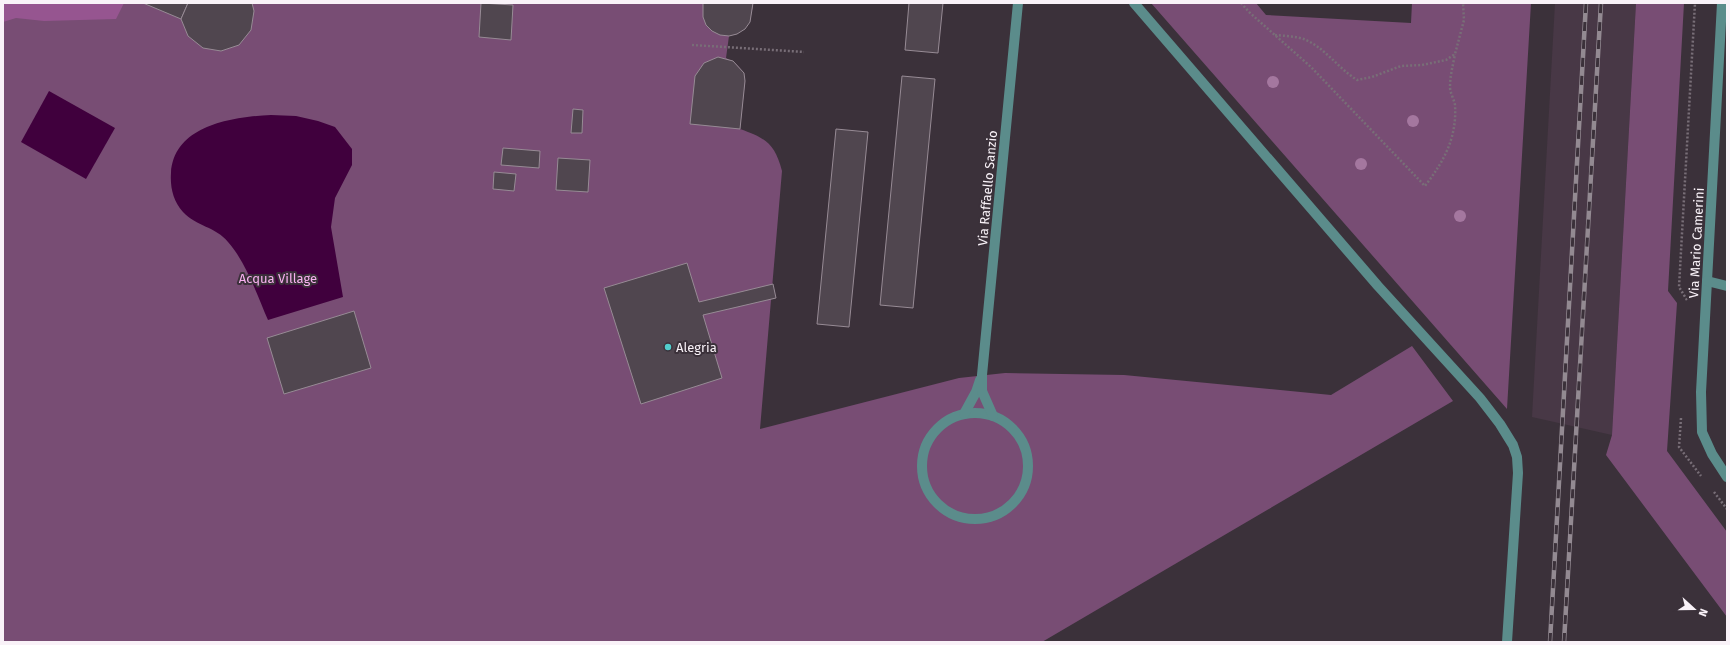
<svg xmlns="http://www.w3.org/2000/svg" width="1730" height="645" viewBox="0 0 1730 645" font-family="'Fira Sans',sans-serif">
  <rect width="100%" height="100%" fill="#3b313a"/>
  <polygon fill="#483846" points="1555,3 1636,3 1612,435 1532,417"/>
  <g fill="#784d74">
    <path d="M3,3h750c-2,18 -5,28 -24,33l-3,22c11,5 17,11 19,23l-5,48c26,9 35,15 42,42l-22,258 199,-51 46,-5 119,2 207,20 81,-49 41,55 -411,241h-1039z"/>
    <polygon points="1151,3 1256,3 1266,15 1411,23 1412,3 1531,3 1507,409"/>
    <polygon points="1636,3 1684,3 1668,291 1677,303 1667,451 1727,532 1727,617 1606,455 1612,435"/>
  </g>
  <polygon fill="#965590" points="3,3 124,3 116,19 44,21 16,18 3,22"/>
  <g fill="#40003d">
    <polygon points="49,91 115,128 86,179 21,142"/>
    <path d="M271,115l25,1 22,5 17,6 17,22v16l-17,33 -4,29 12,70 -75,23c-11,-25 -22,-58 -40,-78 -12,-15 -32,-16 -45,-30 -10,-11 -13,-25 -12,-39 3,-48 62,-56 100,-58z"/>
  </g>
  <g fill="#50464f" stroke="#978b95">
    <polygon points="143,3 188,3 181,19"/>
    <polygon points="188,3 252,3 254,11 251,30 239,45 221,51 203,48 188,36 181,19"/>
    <polygon points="481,3 513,5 511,40 479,37"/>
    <polygon points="703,3 753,3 750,22 745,29 737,34 729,36 720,35 712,31 706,25 703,17"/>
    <polygon points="909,3 943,3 938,53 905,50"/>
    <polygon points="718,57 733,61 744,73 745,81 740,129 690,124 695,76 704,63"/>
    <polygon points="902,76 935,79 913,308 880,305"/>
    <polygon points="573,109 583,110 582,133 571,133"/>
    <polygon points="836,129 868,132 849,327 817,324"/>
    <polygon points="503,148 540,151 539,168 501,165"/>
    <polygon points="558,158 590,160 588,192 556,190"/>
    <polygon points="494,172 516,174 514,191 493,189"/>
    <polygon points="687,263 699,302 773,284 776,298 703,315 722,378 641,404 604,288"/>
    <polygon points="354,311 371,368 284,394 267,338"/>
  </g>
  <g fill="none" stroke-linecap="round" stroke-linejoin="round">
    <g stroke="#786e77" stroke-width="2.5" stroke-dasharray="2 2" stroke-linecap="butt">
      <path d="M1241,3l9,10 61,54 114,119c19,-25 32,-48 30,-81 -1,-6 -5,-12 -5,-18 0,-11 3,-22 5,-33"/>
      <path d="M1275,35c9,1 22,1 31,5 20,9 32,28 51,40l15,-3 29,-11 21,-1 24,-5 9,-6 9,-34 -1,-17"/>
      <polyline points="692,45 804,52"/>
      <polyline points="1687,300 1679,287 1695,3"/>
      <polyline points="1681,418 1679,447 1701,476"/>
      <polyline points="1714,492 1727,509"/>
    </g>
    <g stroke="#5b8c8b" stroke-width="10">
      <polyline points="1134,3 1378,286 1480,398 1500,424 1513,445 1517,457 1518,473 1507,642"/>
      <polyline points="1722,3 1701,392 1702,432 1712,454 1727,477"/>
      <polyline points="1707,281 1727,286"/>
      <circle cx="975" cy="466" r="53"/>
      <polyline points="964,414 976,392 980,380"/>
      <polyline points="993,416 982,391 982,375 1018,3"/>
    </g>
    <g stroke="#938a92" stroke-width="4.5">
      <g id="rail">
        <polyline points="1550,642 1586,3"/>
        <polyline points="1564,642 1601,3"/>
      </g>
    </g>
    <use href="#rail" stroke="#3b313a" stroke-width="3" stroke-dasharray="9" stroke-linecap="butt"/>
  </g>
  <g fill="#a4779f">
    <circle cx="1273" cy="82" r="6"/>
    <circle cx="1413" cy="121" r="6"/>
    <circle cx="1361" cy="164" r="6"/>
    <circle cx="1460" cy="216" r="6"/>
  </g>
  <circle fill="#52cdcc" stroke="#3b313a" stroke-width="1.5" cx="668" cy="347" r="4"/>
  <g text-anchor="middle" stroke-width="4" stroke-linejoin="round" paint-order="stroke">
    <g font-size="13" fill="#f9f2f8" stroke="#3b313a">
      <text transform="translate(987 188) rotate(-85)" y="5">Via Raffaello Sanzio</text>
      <text transform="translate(1696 243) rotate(-87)" y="5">Via Mario Camerini</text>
    </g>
    <g font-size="13" fill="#f9b1f1" stroke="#3b313a">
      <text x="278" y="283">Acqua Village</text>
    </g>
    <g font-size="13" fill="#f9f2f8" stroke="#3b313a" text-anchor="start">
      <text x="676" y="352">Alegria</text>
    </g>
  </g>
  <rect width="1730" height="645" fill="none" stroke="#f9f2f8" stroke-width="8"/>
  <g transform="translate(1694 609) rotate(111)" stroke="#3b313a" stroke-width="3" paint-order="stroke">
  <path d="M0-3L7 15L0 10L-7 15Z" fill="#f9f2f8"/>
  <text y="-6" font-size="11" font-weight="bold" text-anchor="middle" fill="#f9f2f8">N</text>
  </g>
</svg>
